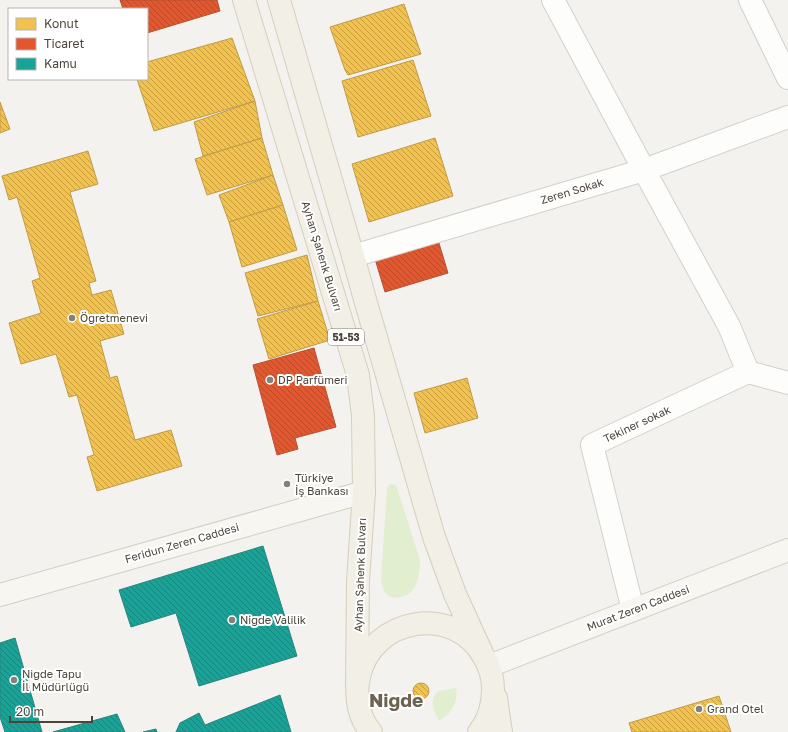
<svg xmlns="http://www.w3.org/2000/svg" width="788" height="732" viewBox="0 0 788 732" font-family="'Golos Text',sans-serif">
  <defs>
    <pattern id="homes-back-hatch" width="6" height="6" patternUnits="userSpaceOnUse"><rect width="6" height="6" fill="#f2c14e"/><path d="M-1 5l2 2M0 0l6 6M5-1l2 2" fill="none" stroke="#c69e42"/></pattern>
    <pattern id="shops-back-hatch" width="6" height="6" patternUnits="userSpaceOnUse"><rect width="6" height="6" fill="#e4572e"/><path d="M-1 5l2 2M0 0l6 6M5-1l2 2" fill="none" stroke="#bb4a28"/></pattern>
    <pattern id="public-back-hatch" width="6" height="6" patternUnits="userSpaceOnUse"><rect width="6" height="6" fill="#17a398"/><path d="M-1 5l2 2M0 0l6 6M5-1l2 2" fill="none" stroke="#17867d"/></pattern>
  </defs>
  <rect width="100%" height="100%" fill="#f4f2ee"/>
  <g fill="#e1eecf">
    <path d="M390,484l6,1 24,75c0,10 -1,22 -8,31 -3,3 -7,5 -11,6 -15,3 -18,-5 -20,-18l6,-90z"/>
    <path d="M456,688c3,14 -5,26 -17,33 -5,-12 -11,-19 -1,-30z"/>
  </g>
  <g fill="url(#homes-back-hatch)" stroke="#c09c48">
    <polygon points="404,4 421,54 348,75 345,70 330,27"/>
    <polygon points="232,38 255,101 154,131 137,79 147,79 147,62"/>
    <polygon points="413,60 431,116 358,137 342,81"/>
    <polygon points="255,101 262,138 203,156 194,122"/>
    <polygon points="0,102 10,129 0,133"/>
    <polygon points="262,138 273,175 207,195 195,159"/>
    <polygon points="435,138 453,196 369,222 352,164"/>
    <polygon points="88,151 98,184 70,192 96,281 89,283 92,295 111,290 124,334 100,341 110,378 117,376 135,440 171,430 182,466 97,491 87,457 94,455 77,395 69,397 56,354 21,364 9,323 41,313 32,281 40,278 17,197 9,200 2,176"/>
    <polygon points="273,175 283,205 229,222 219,195"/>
    <polygon points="283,205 297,250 242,267 229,222"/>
    <polygon points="307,255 318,301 258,316 245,273"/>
    <polygon points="318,301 330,340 269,359 257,319"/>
    <polygon points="467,378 478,418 425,433 414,393"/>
    <circle cx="421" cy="691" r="8"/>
    <polygon points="719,696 731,732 632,732 629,723"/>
  </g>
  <g fill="url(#shops-back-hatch)" stroke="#b65131">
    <polygon points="120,0 217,0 220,11 147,33 147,9 123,9"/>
    <polygon points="438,240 448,273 385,292 375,259"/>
    <polygon points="314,348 336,427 295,438 298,449 277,455 253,365"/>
  </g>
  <g fill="url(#public-back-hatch)" stroke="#27867c">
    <polygon points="263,546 297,656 199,686 176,613 131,627 119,590"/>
    <polygon points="15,638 42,732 5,732 0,717 0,643"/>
    <polygon points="280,695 291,732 176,732 180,723 199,713 205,725"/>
    <polygon points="117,714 125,732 53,732"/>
    <polygon points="156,729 157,732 143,732"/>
  </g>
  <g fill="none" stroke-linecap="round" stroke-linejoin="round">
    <g stroke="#d2d0cb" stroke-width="24">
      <g id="street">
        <polyline points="553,0 644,170 729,326 748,372 788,383"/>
        <polyline points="750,0 788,78"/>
        <polyline points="353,256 644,170 788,117"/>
        <polyline points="633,610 592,445 748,372"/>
      </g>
    </g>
    <g stroke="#d3cfc5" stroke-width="24">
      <g id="secondary">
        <polyline points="0,595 364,492"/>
        <polyline points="489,666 788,550"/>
      </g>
    </g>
    <g stroke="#d6cebb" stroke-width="24">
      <g id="primary">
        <polyline points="244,0 358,375 363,416 364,492 358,581 357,686"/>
        <polyline points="279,0 353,256 366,303 434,537 455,594 481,651"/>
        <polyline points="496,698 501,732"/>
        <path d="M371,732c-13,-15 -16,-37 -12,-55 12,-60 96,-74 125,-20 6,10 9,21 9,32 0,16 -4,31 -14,43"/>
      </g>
    </g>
    <use href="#street" stroke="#fdfdfc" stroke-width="22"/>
    <use href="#secondary" stroke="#f7f6f1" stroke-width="22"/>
    <use href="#primary" stroke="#f2efe6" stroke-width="22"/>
  </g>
  <g fill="#868178" stroke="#fff" stroke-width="1.5">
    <circle cx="72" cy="318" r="4"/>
    <circle cx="270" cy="380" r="4"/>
    <circle cx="287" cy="484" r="4"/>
    <circle cx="232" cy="620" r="4"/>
    <circle cx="14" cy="680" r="4"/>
    <circle cx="699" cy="709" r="4"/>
  </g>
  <g text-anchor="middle" stroke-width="4" stroke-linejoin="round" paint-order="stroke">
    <rect fill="#fff" stroke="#817c74" stroke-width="1" x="328" y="329" width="36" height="16" rx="3"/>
    <g font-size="10" font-weight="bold" fill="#4b4439">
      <text x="346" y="341">51-53</text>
    </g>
    <g font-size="11" fill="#4b4439" stroke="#fff">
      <text transform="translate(572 191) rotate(-17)" y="4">Zeren Sokak</text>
      <text transform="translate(322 256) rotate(73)" y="4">Ayhan Şahenk Bulvarı</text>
      <text transform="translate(637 424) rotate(-25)" y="4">Tekiner sokak</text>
      <text transform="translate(182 543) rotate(-16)" y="4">Feridun Zeren Caddesi</text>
      <text transform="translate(360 575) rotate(-88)" y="4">Ayhan Şahenk Bulvarı</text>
      <text transform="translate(638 608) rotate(-21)" y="4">Murat Zeren Caddesi</text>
    </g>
    <g font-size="11" fill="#4b4439" stroke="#fff" text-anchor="start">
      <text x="80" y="322">Öğretmenevi</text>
      <text x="278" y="384">DP Parfümeri</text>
      <text x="295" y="482">Türkiye<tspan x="295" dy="13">İş Bankası</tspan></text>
      <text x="240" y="624">Niğde Valilik</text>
      <text x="22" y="678">Niğde Tapu<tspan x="22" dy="13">İl Müdürlüğü</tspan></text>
      <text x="707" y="713">Grand Otel</text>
    </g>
    <g font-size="19" font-weight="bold" fill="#6e6250" stroke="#fff">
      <text x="396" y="707">Niğde</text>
    </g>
  </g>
  <rect x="8" y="8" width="140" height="72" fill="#ffffff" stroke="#b7b4b0"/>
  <rect x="16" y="18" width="20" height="12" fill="#f2c14e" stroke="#b7b4b0"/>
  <text x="44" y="28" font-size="12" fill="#4b4439">Konut</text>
  <rect x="16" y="38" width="20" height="12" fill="#e4572e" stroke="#b7b4b0"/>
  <text x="44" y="48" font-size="12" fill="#4b4439">Ticaret</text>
  <rect x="16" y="58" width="20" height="12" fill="#17a398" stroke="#b7b4b0"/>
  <text x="44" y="68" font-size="12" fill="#4b4439">Kamu</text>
  <path d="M10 716v6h82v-6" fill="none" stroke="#4b4439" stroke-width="2"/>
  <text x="16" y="716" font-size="12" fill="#4b4439" stroke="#ffffff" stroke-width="3" paint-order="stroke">20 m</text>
</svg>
